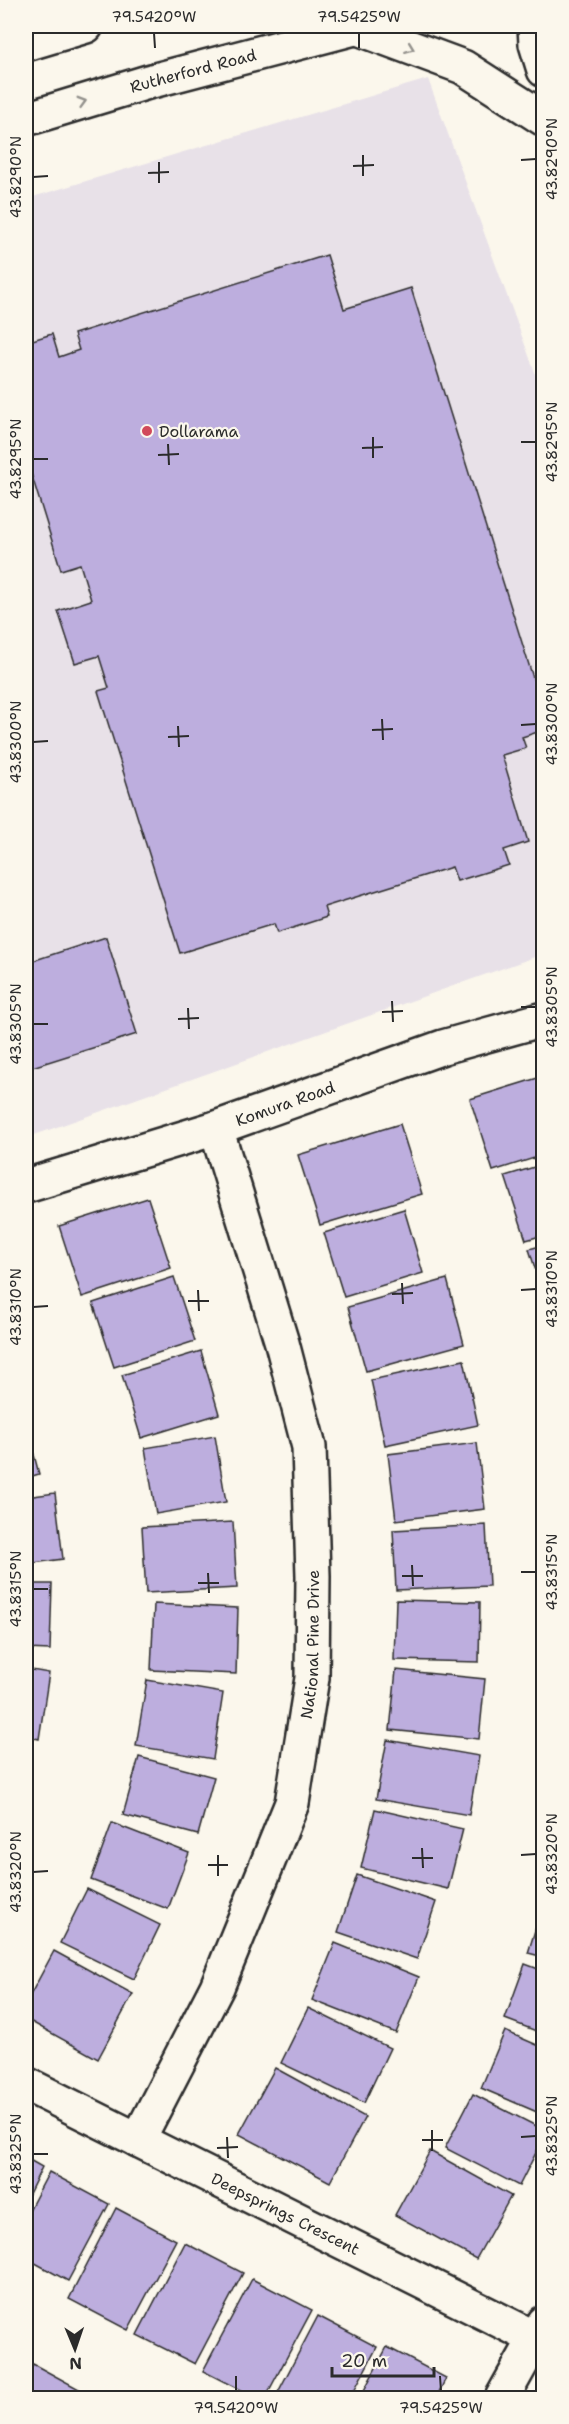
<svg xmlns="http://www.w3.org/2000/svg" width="569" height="2424" viewBox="0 0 569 2424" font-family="'Shantell Sans',sans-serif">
  <rect width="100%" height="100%" fill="#fbf7ec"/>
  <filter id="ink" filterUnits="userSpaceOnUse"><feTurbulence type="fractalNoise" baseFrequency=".0167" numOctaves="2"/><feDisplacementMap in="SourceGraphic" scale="12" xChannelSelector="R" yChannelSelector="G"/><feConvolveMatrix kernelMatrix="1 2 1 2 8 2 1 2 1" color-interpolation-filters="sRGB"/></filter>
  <g filter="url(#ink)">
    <polygon fill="#e8e1e8" points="428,79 544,397 543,954 26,1138 26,199"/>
    <g fill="#bdaede" stroke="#2b2b2b" stroke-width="1.5">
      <polygon points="327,255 344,309 411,288 544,713 544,730 522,737 526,748 502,755 528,842 504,850 509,865 457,881 452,867 324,907 327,917 277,933 274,924 180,953 98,691 109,688 99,656 75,663 58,611 91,600 80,564 61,570 26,457 26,342 52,334 59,357 79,350 74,334"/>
      <polygon points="106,937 137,1034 26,1069 26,963"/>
      <polygon points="544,1076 544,1155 493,1171 470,1099"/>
      <polygon points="400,1124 422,1194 320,1225 298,1155"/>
      <polygon points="544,1164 544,1235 526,1240 505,1176"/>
      <polygon points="148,1198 171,1268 82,1297 59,1226"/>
      <polygon points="404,1209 423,1273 344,1297 324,1233"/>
      <polygon points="544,1245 544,1297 529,1249"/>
      <polygon points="174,1277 195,1341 114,1367 93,1303"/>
      <polygon points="447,1279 464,1344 366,1371 348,1307"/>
      <polygon points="201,1351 219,1414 141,1438 122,1375"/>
      <polygon points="464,1360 478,1425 385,1445 371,1380"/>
      <polygon points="26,1424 39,1474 26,1478"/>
      <polygon points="215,1436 226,1502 156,1514 145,1448"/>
      <polygon points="477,1443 485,1509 396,1520 388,1454"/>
      <polygon points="55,1493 63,1559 26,1564 26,1497"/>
      <polygon points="233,1522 237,1588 146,1593 142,1527"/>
      <polygon points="486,1525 489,1586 396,1590 393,1530"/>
      <polygon points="26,1584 52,1584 50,1650 26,1649"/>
      <polygon points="396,1600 480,1602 479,1662 394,1660"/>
      <polygon points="154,1604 238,1608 236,1674 151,1670"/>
      <polygon points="26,1669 49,1673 39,1739 26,1736"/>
      <polygon points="396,1670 485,1679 479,1739 390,1730"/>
      <polygon points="147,1680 223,1693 213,1759 136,1746"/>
      <polygon points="387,1740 479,1756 469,1815 376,1799"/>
      <polygon points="139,1757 214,1777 198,1835 123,1815"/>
      <polygon points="375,1809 463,1829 448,1889 361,1868"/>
      <polygon points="112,1823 189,1853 168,1909 91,1880"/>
      <polygon points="357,1875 436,1902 417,1959 338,1932"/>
      <polygon points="87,1889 160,1925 134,1979 60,1943"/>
      <polygon points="544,1901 544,1957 528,1953"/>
      <polygon points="335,1943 419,1977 396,2033 312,2000"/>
      <polygon points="54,1951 133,1994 98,2059 26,2019 26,2003"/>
      <polygon points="525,1964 544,1971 544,2034 505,2019"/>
      <polygon points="308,2008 390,2048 364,2103 281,2063"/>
      <polygon points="505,2031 544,2048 544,2115 481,2088"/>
      <polygon points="275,2068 365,2117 330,2182 239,2134"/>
      <polygon points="473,2094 544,2130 544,2137 519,2186 445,2148"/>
      <polygon points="430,2151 511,2196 476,2259 395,2215"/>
      <polygon points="26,2158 42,2167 26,2200"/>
      <polygon points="49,2172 109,2204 68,2281 26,2258 26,2216"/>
      <polygon points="116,2208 176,2240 128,2330 69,2299"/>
      <polygon points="185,2243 243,2273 195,2364 137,2335"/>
      <polygon points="252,2279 312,2310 265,2398 256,2398 203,2371"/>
      <polygon points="318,2316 377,2347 350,2398 275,2398"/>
      <polygon points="387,2347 446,2378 436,2398 360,2398"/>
      <polygon points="33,2364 92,2396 91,2398 26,2398 26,2378"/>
    </g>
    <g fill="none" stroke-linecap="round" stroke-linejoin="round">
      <g stroke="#2b2b2b" stroke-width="38">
        <g id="minor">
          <polyline points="535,26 536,44 544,70"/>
          <path id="s1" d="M26,1186l190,-58 227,-81 101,-28"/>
          <path id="s2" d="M26,2084l509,254 9,7"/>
          <path id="s3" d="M138,2140l79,-153 75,-184 20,-125 1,-102 -4,-129 -27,-104 -66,-215"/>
          <polyline points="502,2398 544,2323"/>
        </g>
      </g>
      <g stroke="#2b2b2b" stroke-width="38">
        <g id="major">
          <polyline points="355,27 463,67 544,119"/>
          <polyline points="26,44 86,26"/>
          <path id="s4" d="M26,119l122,-37 214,-56"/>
        </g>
      </g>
      <use href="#minor" stroke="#fbf7ec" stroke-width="33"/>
      <use href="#major" stroke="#fbf7ec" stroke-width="33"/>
    </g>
    <defs><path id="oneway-chevron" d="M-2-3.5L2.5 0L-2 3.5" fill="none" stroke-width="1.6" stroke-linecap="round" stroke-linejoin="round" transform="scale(1.5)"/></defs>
    <g stroke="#93918c">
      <use href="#oneway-chevron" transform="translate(410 48) rotate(21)"/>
      <use href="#oneway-chevron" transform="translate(82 102) rotate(-16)"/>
    </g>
  </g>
  <path fill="none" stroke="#2b2b2b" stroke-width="2" d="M154,33l1,15M359,33v15M363,155v21M521,160l15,-1M159,162v21M353,166l21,-1M148,173l21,-1M33,177l15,-1M373,437v21M521,442h15M168,444l1,21M362,448l21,-1M158,455l21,-1M33,459h15M382,719l1,21M521,725l15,-1M178,726l1,21M372,730l21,-1M168,737l21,-1M33,742l15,-1M392,1001l1,21M521,1007h15M188,1008l1,21M382,1012l21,-1M178,1019l21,-1M33,1024h15M402,1283l1,21M198,1290l1,21M521,1290l15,-1M392,1294l21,-1M188,1301h21M33,1307l15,-1M412,1565l1,21M521,1572h15M208,1573l1,20M402,1576h21M198,1583h21M33,1589h15M422,1848l1,20M218,1855v21M521,1855l15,-1M412,1858h21M208,1865h20M33,1872l15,-1M432,2130v21M227,2137l1,21M521,2137l15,-1M422,2140h21M217,2148l21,-1M33,2154h15M236,2376v15M440,2376l1,15"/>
  <circle fill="#d1495b" stroke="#fbf7ec" stroke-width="2" cx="147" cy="431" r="6"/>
  <g text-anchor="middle" stroke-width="4.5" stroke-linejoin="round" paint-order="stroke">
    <g font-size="16" fill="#2b2b2b" stroke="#fbf7ec">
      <text dy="6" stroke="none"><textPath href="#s4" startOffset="174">Rutherford Road</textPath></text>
      <text dy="6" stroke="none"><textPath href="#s1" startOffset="272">Komura Road</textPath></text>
      <text dy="6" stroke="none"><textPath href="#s3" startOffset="531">National Pine Drive</textPath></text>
      <text dy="6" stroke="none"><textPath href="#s2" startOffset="290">Deepsprings Crescent</textPath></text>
    </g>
    <g font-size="16" fill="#2b2b2b" stroke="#fbf7ec" text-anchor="start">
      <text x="159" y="437">Dollarama</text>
    </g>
  </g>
  <rect width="569" height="2424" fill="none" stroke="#fbf7ec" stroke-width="66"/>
  <g transform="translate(75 2349) rotate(178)" stroke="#fbf7ec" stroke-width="4.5" paint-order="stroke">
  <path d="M0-4.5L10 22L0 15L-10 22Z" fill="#2b2b2b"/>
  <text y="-9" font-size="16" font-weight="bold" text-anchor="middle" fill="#2b2b2b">N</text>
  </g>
  <path d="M332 2367v9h102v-9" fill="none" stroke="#2b2b2b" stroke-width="3"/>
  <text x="341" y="2367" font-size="18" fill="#2b2b2b" stroke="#fbf7ec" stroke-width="4.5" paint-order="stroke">20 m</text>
  <rect x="33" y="33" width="503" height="2358" fill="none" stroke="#2b2b2b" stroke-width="2"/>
  <g font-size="15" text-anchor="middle" fill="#2b2b2b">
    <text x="154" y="22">79.5420°W</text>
    <text x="359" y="22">79.5425°W</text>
    <text transform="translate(552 159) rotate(-90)" y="5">43.8290°N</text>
    <text transform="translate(16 177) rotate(-90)" y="5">43.8290°N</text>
    <text transform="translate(552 442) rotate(-90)" y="5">43.8295°N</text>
    <text transform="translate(16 459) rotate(-90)" y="5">43.8295°N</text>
    <text transform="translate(552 724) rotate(-90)" y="5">43.8300°N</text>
    <text transform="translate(16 742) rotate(-90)" y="5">43.8300°N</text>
    <text transform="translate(552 1007) rotate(-90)" y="5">43.8305°N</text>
    <text transform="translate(16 1024) rotate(-90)" y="5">43.8305°N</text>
    <text transform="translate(552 1289) rotate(-90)" y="5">43.8310°N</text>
    <text transform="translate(16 1307) rotate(-90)" y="5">43.8310°N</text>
    <text transform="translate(552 1572) rotate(-90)" y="5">43.8315°N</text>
    <text transform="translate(16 1589) rotate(-90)" y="5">43.8315°N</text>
    <text transform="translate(552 1854) rotate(-90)" y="5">43.8320°N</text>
    <text transform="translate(16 1872) rotate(-90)" y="5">43.8320°N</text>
    <text transform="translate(552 2136) rotate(-90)" y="5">43.8325°N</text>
    <text transform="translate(16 2154) rotate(-90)" y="5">43.8325°N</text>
    <text x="236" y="2413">79.5420°W</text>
    <text x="441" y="2413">79.5425°W</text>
  </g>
</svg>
